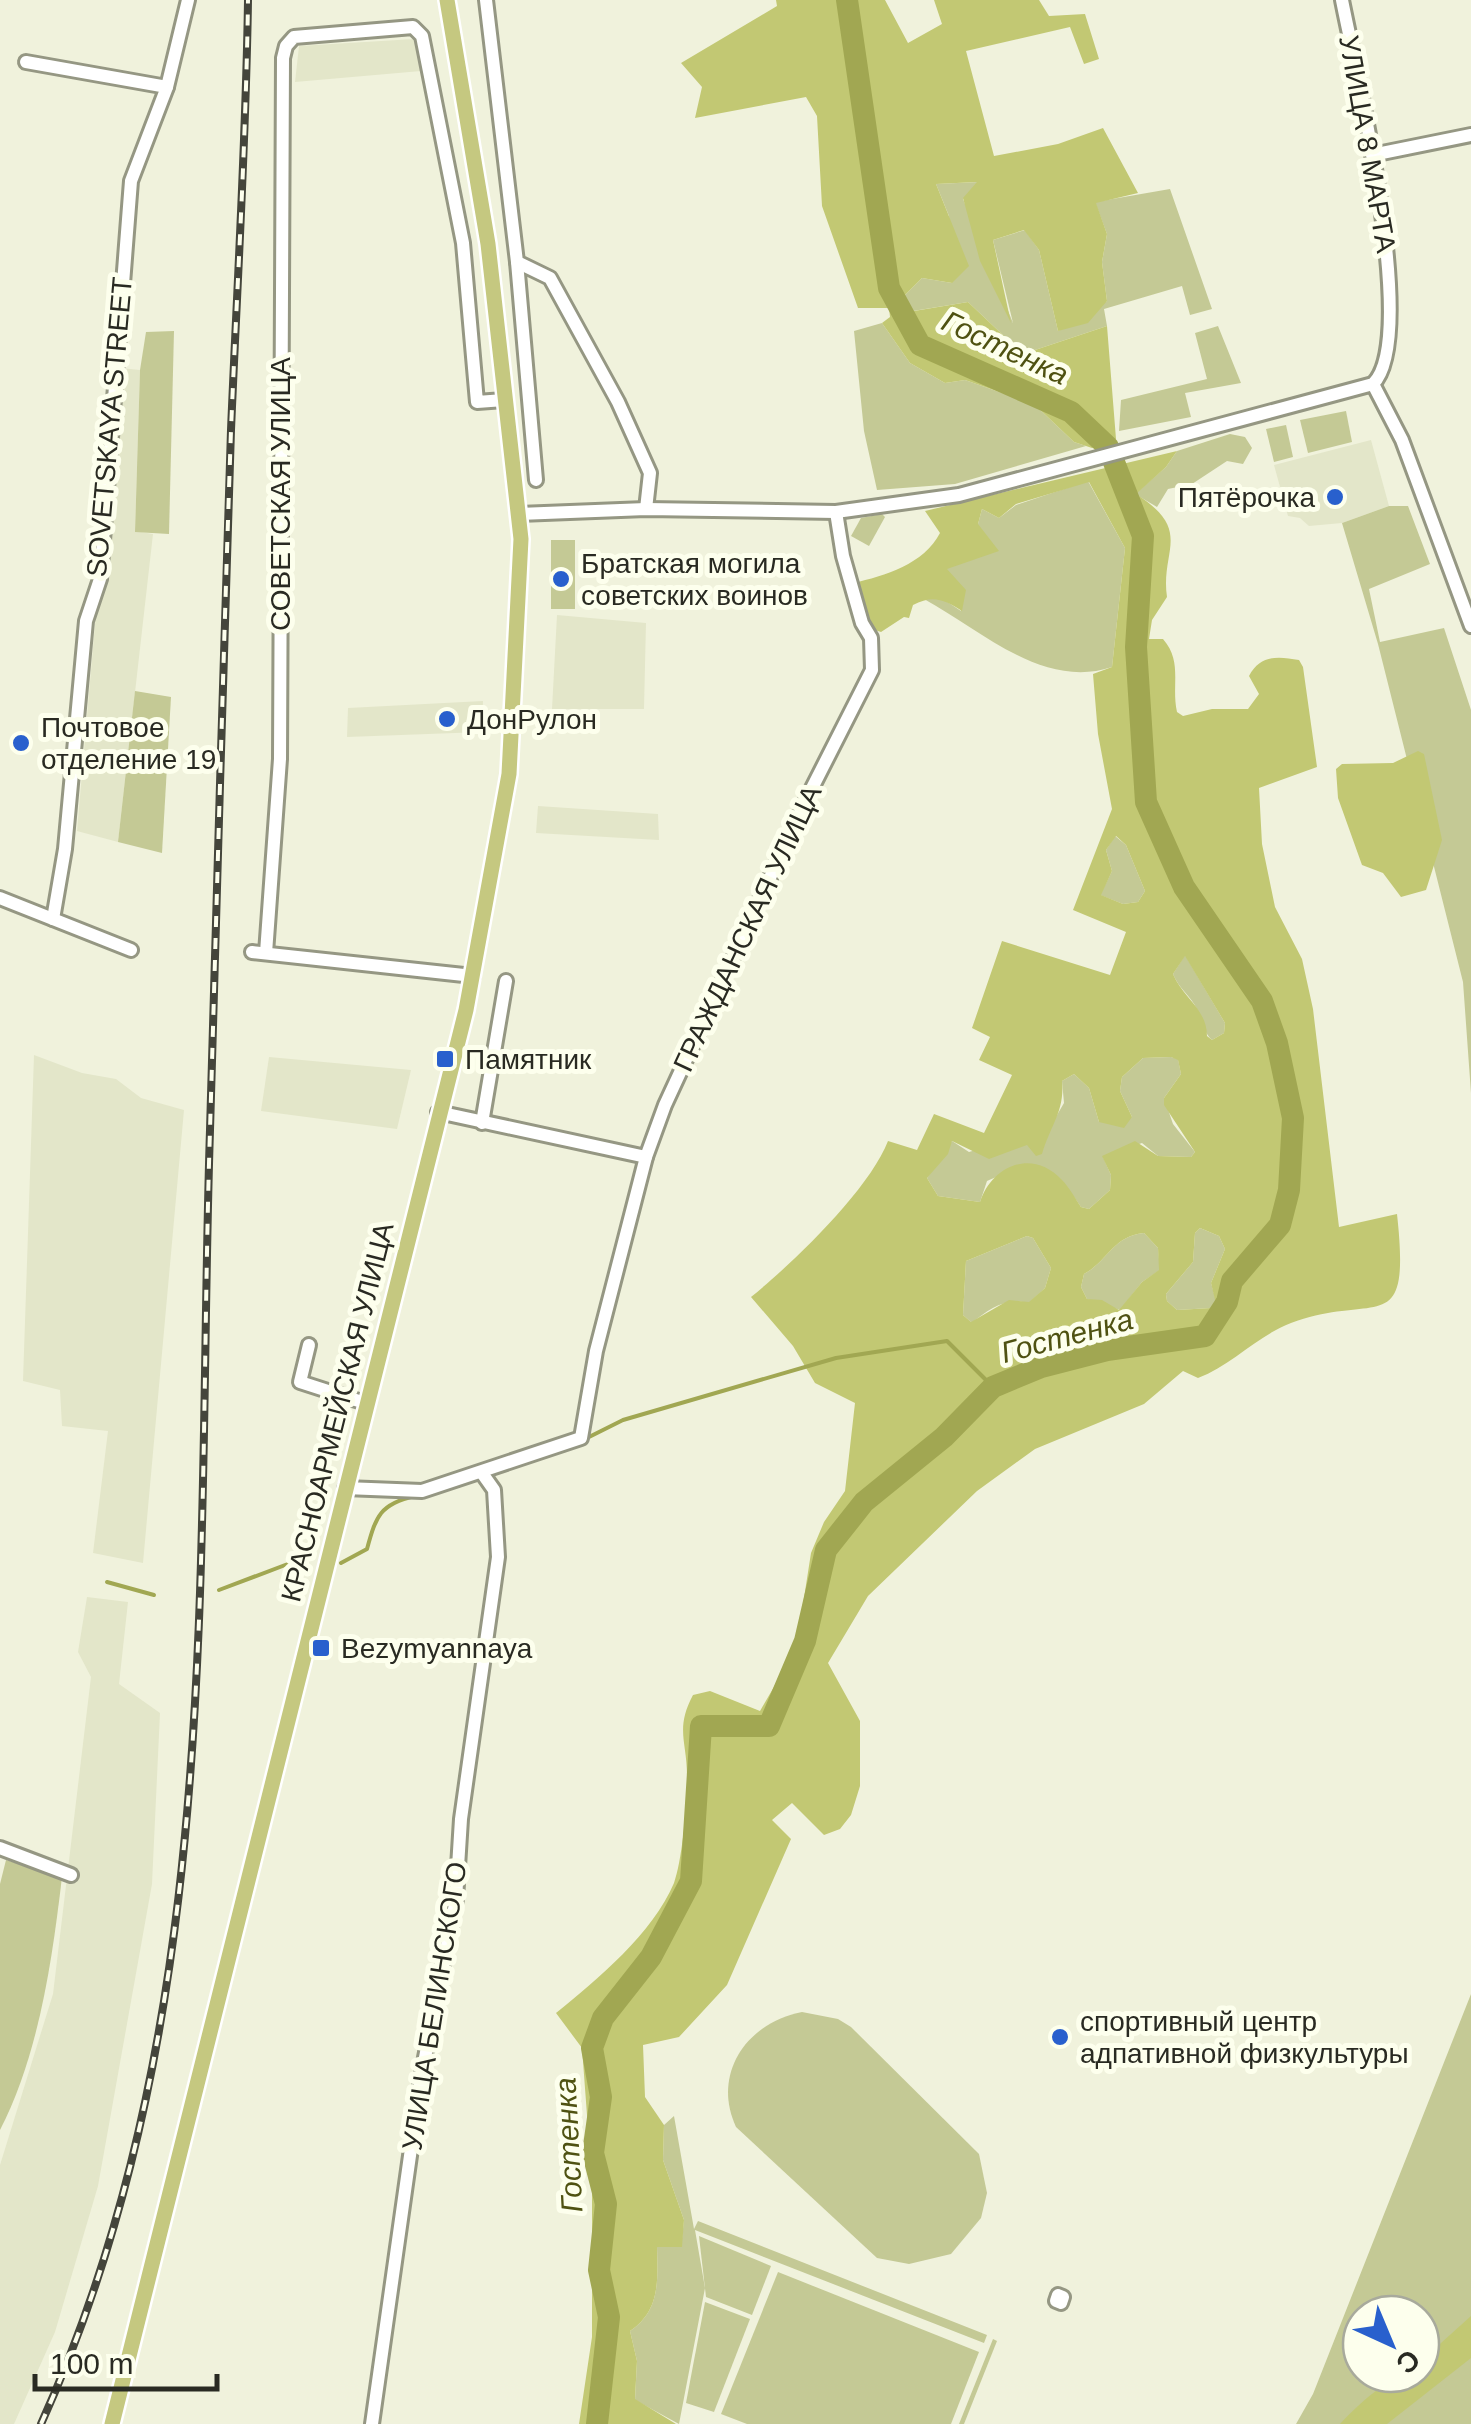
<svg xmlns="http://www.w3.org/2000/svg" width="1471" height="2424" viewBox="0 0 1471 2424" font-family="Helvetica,sans-serif">
  <rect width="100%" height="100%" fill="#f0f2dc"/>
  <g fill="#e3e6c9">
    <polygon points="414,39 421,71 295,82 299,46"/>
    <polygon points="120,368 140,370 135,531 153,534 118,842 77,831 96,613 104,591"/>
    <polygon points="1371,440 1389,506 1342,523 1309,526 1300,518 1288,516 1274,465"/>
    <polygon points="557,615 646,623 644,709 552,709"/>
    <polygon points="483,701 482,732 347,737 348,708"/>
    <polygon points="538,806 658,814 659,840 536,833"/>
    <polygon points="34,1055 82,1073 116,1079 141,1098 184,1110 143,1563 93,1553 108,1431 62,1426 60,1390 23,1381"/>
    <polygon points="269,1057 411,1070 397,1129 261,1111"/>
    <polygon points="87,1597 128,1602 119,1684 160,1713 152,1884 98,2186 55,2332 14,2424 0,2424 0,2165 53,1994 91,1677 78,1652"/>
  </g>
  <g fill="#c4c995" fill-rule="evenodd">
    <polygon points="979,182 963,199 1013,323 993,240 1025,230 1039,250 1058,331 1107,301 1102,262 1107,234 1095,202 1170,189 1212,309 1190,315 1182,286 1104,309 1107,326 1023,354 968,302 907,312 900,300 922,278 952,283 949,216 936,184"/>
    <polygon points="882,323 910,363 945,383 965,380 1034,404 1074,442 1086,446 955,484 877,490 864,431 854,331"/>
    <polygon points="1218,326 1241,383 1185,393 1191,417 1119,431 1121,400 1207,379 1195,333"/>
    <polygon points="174,331 169,534 135,532 140,370 146,332"/>
    <polygon points="1346,411 1352,442 1308,453 1300,420"/>
    <polygon points="1286,425 1293,457 1274,462 1266,429"/>
    <polygon points="1230,434 1245,437 1252,448 1243,464 1227,461 1192,484 1168,489 1157,507 1135,494 1166,467 1177,451"/>
    <path d="M1088,481l37,67 -13,119c-69,23 -131,-37 -188,-68h19l18,12 -15,-42 32,-45 4,-15 17,9 17,-13z"/>
    <polygon points="1389,506 1408,506 1430,564 1369,589 1380,642 1444,628 1471,710 1471,1093 1463,982 1378,644 1342,523"/>
    <polygon points="882,514 885,517 869,546 851,536 861,518"/>
    <rect x="551" y="540" width="24" height="69"/>
    <polygon points="135,691 171,697 162,853 118,842"/>
    <polygon points="1115,836 1126,845 1145,891 1138,902 1123,904 1100,895 1112,871 1106,850"/>
    <path d="M1185,955l40,68 -1,10 -12,7c-9,-8 -9,-19 -15,-31 -6,-13 -18,-20 -24,-35z"/>
    <path d="M1171,1057l7,2 3,15 -17,24 9,26 22,28 -4,5 -33,-1 -16,-13 -39,14 8,18 -1,15 -21,19 -8,-2c-32,-47 -43,-48 -94,-26l-7,21 -42,-6 -11,-18 25,-37 17,11 81,-25 14,-24 -2,-22 12,-7 15,14 10,34 33,-5 -12,-26 2,-14 21,-19z"/>
    <polygon points="1200,1228 1219,1236 1225,1249 1211,1283 1217,1304 1211,1308 1177,1310 1167,1301 1166,1294 1193,1262 1195,1233"/>
    <path d="M1144,1233l14,15 2,22 -18,12 -22,28 -33,-11 -6,-12 3,-13c24,-13 29,-38 60,-41z"/>
    <path d="M1027,1236l6,2 18,30 -6,20 -16,15c-23,-6 -41,6 -57,20l-9,-8 3,-54z"/>
    <path d="M6,1860l56,17c-10,84 -23,177 -62,253v-246z"/>
    <path d="M1471,1994v430h-175l17,-30zM1361,2314h60v60h-60z"/>
    <path d="M802,2012l36,7 13,8 128,127 8,39 -6,25 -30,36 -42,10 -32,-6 -141,-131c-25,-54 12,-105 66,-115z"/>
    <path d="M674,2116l20,113 4,-8 289,114 -3,8 -289,-113 10,58 -26,136 -44,-24 2,-39 -7,-30c30,-20 28,-50 27,-84h24l3,-27 -21,-60 1,-35z"/>
    <polygon points="699,2236 771,2266 752,2315 706,2297"/>
    <polygon points="778,2272 979,2352 951,2424 747,2424 721,2414"/>
    <polygon points="705,2302 750,2319 714,2412 686,2403"/>
    <polygon points="993,2339 997,2341 964,2424 959,2424"/>
  </g>
  <g fill="#c2c873" fill-rule="evenodd">
    <polygon points="776,0 885,0 908,43 942,24 934,0 1039,0 1049,16 1085,14 1099,59 1084,64 1070,27 966,51 994,156 1058,144 1103,128 1138,193 1096,203 1107,234 1102,262 1107,301 1088,323 1058,331 1039,250 1024,230 993,240 1011,323 980,261 963,198 977,182 936,184 969,266 952,283 922,278 900,300 908,312 968,302 1023,354 1107,326 1116,439 1092,448 1074,442 1034,404 965,380 945,383 910,363 882,323 890,317 889,308 858,308 822,206 817,116 806,97 695,118 702,87 681,63 777,6"/>
    <path d="M1177,451l-11,16 -30,27c58,37 24,56 31,103l-15,23 -3,19h14c20,23 8,46 14,73l6,4 29,-7h36l11,-15 -10,-18c11,-21 28,-20 50,-16l4,7 14,100 -58,21 3,56 13,63 27,52 11,50 26,218 58,-13c14,128 -19,77 -106,109 -34,13 -59,42 -93,55l-15,-7 -39,33 -109,45 -58,42 -109,105 -40,67 32,58v65l-9,29 -11,14 -16,6 -32,-32 -20,17 19,19 -64,146 -48,52 -36,8 2,52 19,28 -1,35 21,60 -2,27h-25c1,34 3,64 -27,84l7,30 -2,38 41,25h-97l13,-87v-155l-10,-134 -26,-35c41,-33 97,-80 118,-130 8,-21 14,-83 13,-107 0,-35 -12,-47 6,-81l17,-4 50,20 36,-62 15,-96 13,-31 21,-31 10,-88 -40,-20 -22,-37 -42,-49c42,-34 118,-107 137,-156l29,9 17,-36 50,19 28,-58 -33,-15 11,-23 -18,-9 30,-87 108,34 16,-43 -53,-22 39,-101 -14,-75 -5,-60 19,-7 13,-119 -36,-66 -73,22 -17,14 -17,-9 -4,15 21,27 -52,18 19,21 -4,21c-17,-11 -29,-17 -49,-6l-4,13 -5,-1 -23,15 -9,-3 -19,-46c32,-7 71,-19 87,-50l-15,-22zM1116,836l10,9 19,46 -7,11 -15,2 -22,-9 11,-24 -6,-21zM1185,956l40,67 -1,10 -12,7 -5,-4c0,-27 -24,-38 -34,-62zM1171,1057l7,3 3,14 -17,24v7l31,47 -4,5 -33,-1 -23,-15 -33,15 9,19 -1,15 -21,19 -8,-2c-6,-9 -12,-20 -19,-27 -29,-32 -70,-15 -82,22l-42,-6 -11,-18 21,-24 4,-13 37,18 38,-14 9,11 6,-2c8,-28 23,-43 20,-73l12,-7 15,14 10,34 25,6 8,-11 -12,-26 2,-14 21,-19zM1200,1228l19,8 6,13 -14,34 5,21 -5,4 -34,2 -10,-9 -1,-7 27,-32 2,-29zM1144,1233l14,15 1,22 -17,12 -23,28 -17,-10 -15,-1 -6,-12 3,-13c24,-13 29,-38 60,-41zM1027,1236l6,2 18,30 -6,20 -16,14 -20,-2 -38,22 -8,-7 3,-54z"/>
    <polygon points="1418,751 1424,754 1442,840 1426,890 1401,897 1383,873 1362,865 1338,798 1336,769 1342,764 1393,763"/>
    <path d="M1471,2316v42l-84,66h-47c21,-22 49,-50 81,-50v-13z"/>
  </g>
  <g fill="none" stroke-linecap="round" stroke-linejoin="round">
    <g stroke="#a1a752" stroke-width="4">
      <polyline points="585,1439 623,1420 836,1358 947,1341 993,1387"/>
      <path d="M341,1563l26,-14c9,-33 13,-45 48,-53"/>
      <polyline points="107,1582 154,1595"/>
      <polyline points="219,1590 301,1559"/>
    </g>
    <polyline stroke="#a1a752" stroke-width="22" points="597,2424 609,2317 599,2270 606,2204 593,2153 601,2097 592,2048 603,2018 651,1957 691,1881 701,1726 769,1726 805,1641 826,1550 864,1502 944,1437 993,1387 1041,1367 1107,1350 1205,1336 1227,1302 1232,1281 1280,1225 1289,1190 1293,1118 1277,1043 1262,1001 1184,887 1146,802 1136,647 1143,536 1108,447 1071,412 920,345 889,288 847,0"/>
    <g stroke="#959783" stroke-width="18">
      <g id="minor">
        <polyline points="486,0 517,262 550,278 618,402 650,473 646,509"/>
        <polyline points="26,62 167,87"/>
        <polyline points="1372,155 1471,135"/>
        <polyline points="517,262 536,480"/>
        <polyline points="1373,384 1402,440 1471,626"/>
        <path d="M519,514l127,-5 190,3 123,-17 414,-111c47,-46 -18,-317 -31,-384"/>
        <polyline points="0,898 131,950"/>
        <polyline points="53,919 65,849 86,621 100,579 131,181 167,87 188,0"/>
        <polyline points="252,952 473,976"/>
        <polyline points="266,953 280,759 283,58 286,46 294,37 413,27 422,36 463,243 477,402 504,400"/>
        <polyline points="438,1112 646,1157"/>
        <polyline points="482,1123 506,981"/>
        <polyline points="309,1345 300,1382 365,1403"/>
        <polyline points="345,1488 422,1491 581,1438 596,1351 646,1157 665,1105 804,804 872,670 871,638 862,623 843,556 836,512"/>
        <polyline points="0,1848 71,1875"/>
        <polygon points="1058,2295 1063,2297 1061,2303 1056,2301"/>
        <polyline points="372,2424 421,2078 456,1899 461,1819 498,1557 494,1490 482,1473"/>
      </g>
    </g>
    <g stroke="#fff" stroke-width="20">
      <polyline id="major" points="112,2424 466,1010 509,774 521,539 488,244 447,0"/>
    </g>
    <use href="#minor" stroke="#fff" stroke-width="12"/>
    <use href="#major" stroke="#c5c880" stroke-width="15"/>
    <g stroke="#44453b" stroke-width="8">
      <path id="rail" d="M41,2424c184,-406 155,-860 169,-1294 7,-233 13,-467 21,-700 6,-144 15,-287 17,-430"/>
    </g>
    <use href="#rail" stroke="#fdffed" stroke-width="4" stroke-dasharray="11" stroke-linecap="butt"/>
  </g>
  <g fill="#2960cd" stroke="#fdffed" stroke-width="4">
    <circle cx="1335" cy="497" r="10"/>
    <circle cx="561" cy="579" r="10"/>
    <circle cx="447" cy="719" r="10"/>
    <circle cx="21" cy="743" r="10"/>
    <rect x="435" y="1049" width="20" height="20" rx="5"/>
    <rect x="311" y="1638" width="20" height="20" rx="5"/>
    <circle cx="1060" cy="2037" r="10"/>
  </g>
  <g text-anchor="middle" stroke-width="10" stroke-linejoin="round" paint-order="stroke">
    <g font-size="28" fill="#292a22" stroke="#fdffed">
      <text transform="translate(1368 144) rotate(80)" y="10">УЛИЦА 8 МАРТА</text>
      <text transform="translate(109 427) rotate(-85)" y="10">SOVETSKAYA STREET</text>
      <text transform="translate(280 494) rotate(-90)" y="10">СОВЕТСКАЯ УЛИЦА</text>
      <text transform="translate(747 928) rotate(-65)" y="10">ГРАЖДАНСКАЯ УЛИЦА</text>
      <text transform="translate(337 1412) rotate(-76)" y="10">КРАСНОАРМЕЙСКАЯ УЛИЦА</text>
      <text transform="translate(434 2006) rotate(-81)" y="10">УЛИЦА БЕЛИНСКОГО</text>
    </g>
    <g font-size="28" fill="#292a22" stroke="#fdffed" text-anchor="start">
      <text x="1315" y="507" text-anchor="end">Пятёрочка</text>
      <text x="581" y="573">Братская могила<tspan x="581" dy="32">советских воинов</tspan></text>
      <text x="467" y="729">ДонРулон</text>
      <text x="41" y="737">Почтовое<tspan x="41" dy="32">отделение 19</tspan></text>
      <text x="465" y="1069">Памятник</text>
      <text x="341" y="1658">Bezymyannaya</text>
      <text x="1080" y="2031">спортивный центр<tspan x="1080" dy="32">адпативной физкультуры</tspan></text>
    </g>
    <g font-size="30" font-style="italic" fill="#4f5212" stroke="#fdffed">
      <text transform="translate(1005 348) rotate(25)" y="10">Гостенка</text>
      <text transform="translate(1067 1336) rotate(-15)" y="10">Гостенка</text>
      <text transform="translate(569 2145) rotate(-93)" y="10">Гостенка</text>
    </g>
  </g>
  <g transform="translate(1391 2344) rotate(136)"><circle r="48" fill="#fdffed" stroke="#a8aa9c" stroke-width="2.5"/>
  <path d="M0-8L18 38L0 25L-18 38Z" fill="#2960cd"/>
  <text y="-15" font-size="28" font-weight="bold" text-anchor="middle" fill="#292a22">С</text>
  </g>
  <path d="M35 2374v15h182v-15" fill="none" stroke="#292a22" stroke-width="5"/>
  <text x="50" y="2374" font-size="30" fill="#292a22" stroke="#fdffed" stroke-width="8" paint-order="stroke">100 m</text>
</svg>
